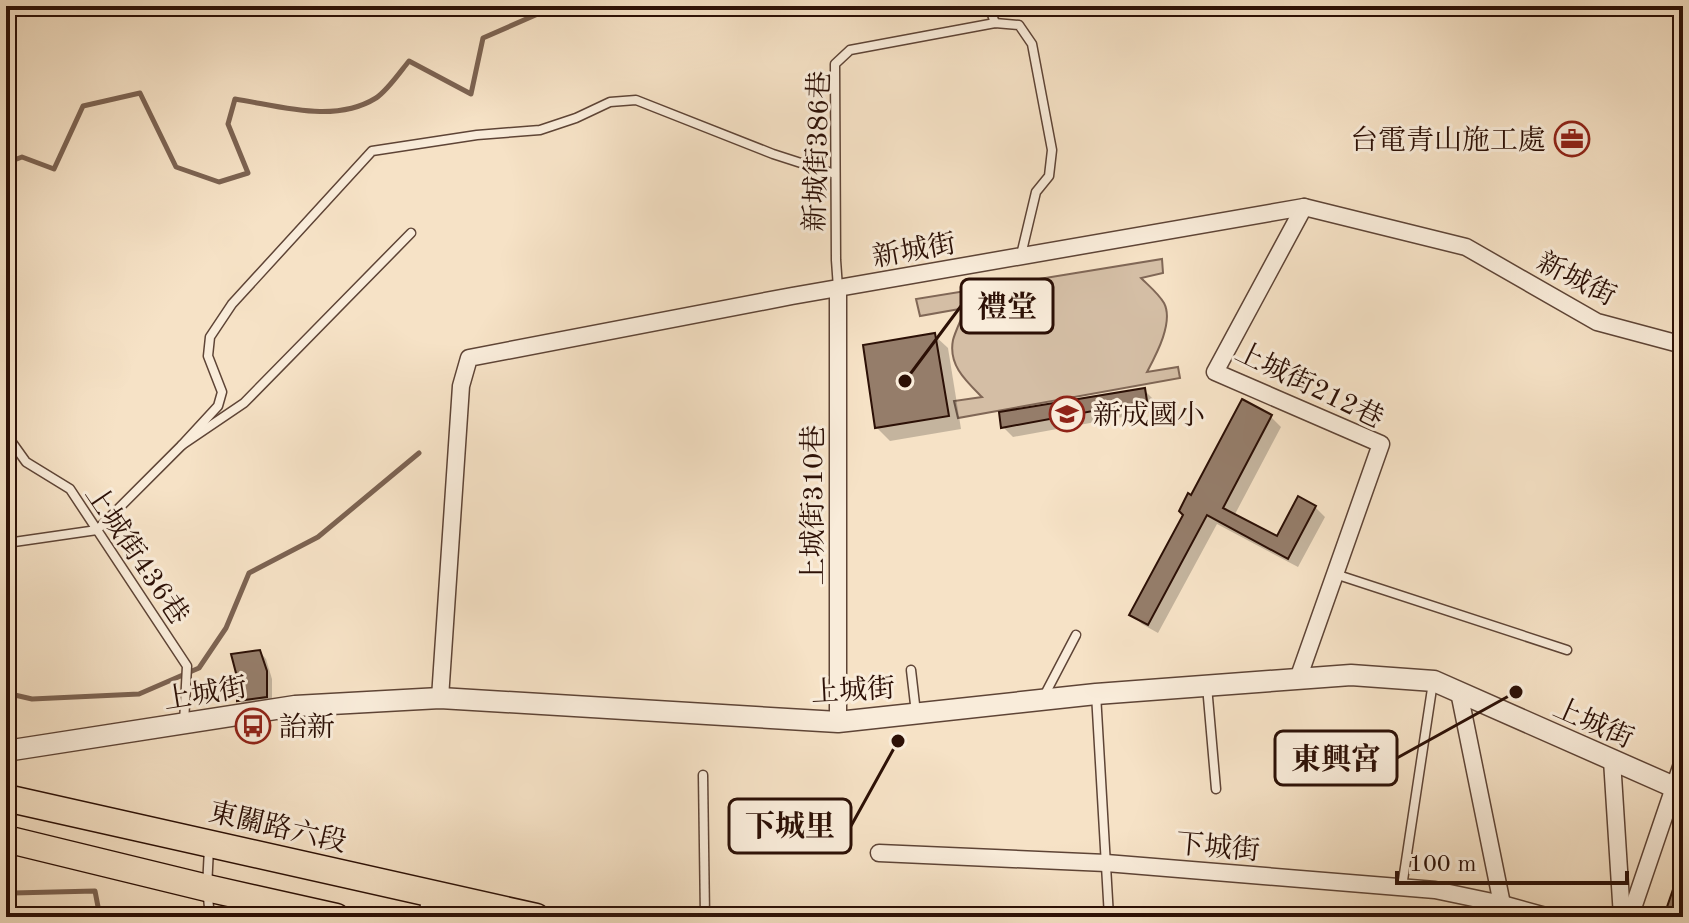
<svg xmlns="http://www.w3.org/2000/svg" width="1689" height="923" viewBox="0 0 1689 923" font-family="'Old Standard TT','Noto Serif TC',serif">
  <rect width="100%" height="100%" fill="#f6e2c6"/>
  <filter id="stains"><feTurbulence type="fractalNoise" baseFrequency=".0025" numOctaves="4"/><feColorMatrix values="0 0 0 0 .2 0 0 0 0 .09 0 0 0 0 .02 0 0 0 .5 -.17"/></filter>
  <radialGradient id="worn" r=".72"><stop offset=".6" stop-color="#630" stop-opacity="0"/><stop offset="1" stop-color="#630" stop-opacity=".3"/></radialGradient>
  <path fill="#d4bea5" stroke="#806756" stroke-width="2" d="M1162,259l1,14 -22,5c8,8 17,15 23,25 10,19 -8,52 -17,69l31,-5 2,11 -222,40 -4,-17 28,-4c-16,-16 -34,-32 -29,-57 3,-11 9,-21 12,-32l-45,8 -4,-17z"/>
  <g fill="#0003">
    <polygon points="934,335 948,348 961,429 890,441 876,427"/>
    <polygon points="1144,390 1154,400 1156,411 1013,437 1003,427"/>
    <polygon points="1243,402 1271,417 1281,427 1234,516 1278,539 1315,507 1325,517 1298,567 1217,524 1158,633 1142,624 1132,614 1185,515 1191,497"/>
    <polygon points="260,652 266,659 272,679 272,703 245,707 239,700"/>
    <polygon points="1678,863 1683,865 1683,917 1679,917 1669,907 1677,883 1673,879"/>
  </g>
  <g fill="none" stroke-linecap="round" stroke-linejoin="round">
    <g stroke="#7c6352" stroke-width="5">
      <path d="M6,163l16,-6 32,12 29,-63 57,-13 36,74 43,15 29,-9 -20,-49 7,-25c45,7 99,25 141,-1 11,-7 24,-26 33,-37l62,33 12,-56 73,-32"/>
      <polyline points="6,693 32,699 139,694 199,668 226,628 249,573 318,537 419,453"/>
      <polyline points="6,890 13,893 95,891 100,917"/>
    </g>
  </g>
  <g fill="#957d6a" stroke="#2c1006" stroke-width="2">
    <polygon points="935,333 949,416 875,428 863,345"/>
    <polygon points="1145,388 1147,401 1001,428 999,412"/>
    <polygon points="1242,399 1272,415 1223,508 1277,536 1298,496 1316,506 1288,559 1207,515 1148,625 1129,615 1183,515 1179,511 1188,493 1191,495"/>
    <polygon points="260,650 267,671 267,697 237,701 237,677 231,654"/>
    <polygon points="1681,866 1683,866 1683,913 1667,907"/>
  </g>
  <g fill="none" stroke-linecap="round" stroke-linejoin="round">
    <g stroke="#5e4436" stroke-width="11">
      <g id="service">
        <polyline points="989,6 995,23"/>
        <polyline points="838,288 836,260 835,64 850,50 995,23 1019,25 1032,44 1052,150 1049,176 1036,192 1021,255"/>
        <polyline points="6,434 26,462 70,489 187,666 184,723"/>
        <polyline points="182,445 218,406 222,392 208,356 210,337 232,304 372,151 477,135 540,130 576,118 610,102 636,100 773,154 835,174"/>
        <polyline points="7,543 97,530 182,445 244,403 411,233"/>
        <polyline points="1335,574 1567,650"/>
        <polyline points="911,670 916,713"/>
        <polyline points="1207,686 1216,789"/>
        <polyline points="1096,694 1109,917"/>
        <polyline points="1043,698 1076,635"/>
        <polyline points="703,775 705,917"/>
        <polyline points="209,848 207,888 210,917"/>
        <polyline points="1402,887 1433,682"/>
      </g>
    </g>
    <g stroke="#5e4436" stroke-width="19">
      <g id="minor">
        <polyline points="1298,679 1381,444 1215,372 1304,207"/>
        <polyline points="1459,692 1502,904"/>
        <polyline points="440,698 461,386 469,358 792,296 1304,207 1466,247 1597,322 1683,345"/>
        <polyline points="838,722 838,288"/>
        <polyline points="1612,760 1622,917"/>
        <polyline points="879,853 1106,863 1435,890 1502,904 1549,917"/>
        <polyline points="427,917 431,893"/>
        <polyline points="1630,917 1683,761"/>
      </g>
    </g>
    <g stroke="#5e4436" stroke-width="23">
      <polyline id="tertiary" points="6,751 295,706 440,698 838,722 1096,694 1351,675 1434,681 1683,791"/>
    </g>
    <g stroke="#2c1006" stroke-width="29">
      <g id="primary">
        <polyline points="6,798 536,917"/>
        <polyline points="6,839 207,888 336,917"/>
      </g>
    </g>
    <use href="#service" stroke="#f9ecda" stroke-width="8"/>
    <use href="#minor" stroke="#f9ecda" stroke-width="16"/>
    <use href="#tertiary" stroke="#f9ecda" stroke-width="20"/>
    <use href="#primary" stroke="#f6e2c6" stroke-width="26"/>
  </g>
  <defs>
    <g id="office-ring" transform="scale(1.8)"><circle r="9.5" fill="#f9ecda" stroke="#8f2418" stroke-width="1.5"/><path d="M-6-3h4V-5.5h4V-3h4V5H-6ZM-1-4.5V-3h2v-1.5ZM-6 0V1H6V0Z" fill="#8f2418"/></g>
    <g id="school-ring" transform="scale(1.8)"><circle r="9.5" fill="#f9ecda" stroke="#8f2418" stroke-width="1.5"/><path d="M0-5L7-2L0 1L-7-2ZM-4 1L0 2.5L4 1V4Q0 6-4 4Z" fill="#8f2418"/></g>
    <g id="bus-ring" transform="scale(1.8)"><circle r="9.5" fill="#f9ecda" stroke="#8f2418" stroke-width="1.5"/><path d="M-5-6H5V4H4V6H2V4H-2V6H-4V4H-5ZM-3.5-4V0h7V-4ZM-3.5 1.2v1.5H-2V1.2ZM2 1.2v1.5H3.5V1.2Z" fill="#8f2418"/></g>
  </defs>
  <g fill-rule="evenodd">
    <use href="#office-ring" x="1572" y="139"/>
    <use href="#school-ring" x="1067" y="414"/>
    <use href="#bus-ring" x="253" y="726"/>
  </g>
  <g text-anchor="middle" stroke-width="6" stroke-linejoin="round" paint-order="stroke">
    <g font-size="28" fill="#2c1006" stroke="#f9ecda" text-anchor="start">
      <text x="1546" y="149" text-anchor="end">台電青山施工處</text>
      <text x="1093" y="424">新成國小</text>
      <text x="279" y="736">詒新</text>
    </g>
    <g font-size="28" fill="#2c1006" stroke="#f9ecda">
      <text transform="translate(816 151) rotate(-88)" y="10">新城街386巷</text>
      <text transform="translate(914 249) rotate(-10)" y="10">新城街</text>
      <text transform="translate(1577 278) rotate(27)" y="10">新城街</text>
      <text transform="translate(1310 384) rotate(26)" y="10">上城街212巷</text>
      <text transform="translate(812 505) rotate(-90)" y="10">上城街310巷</text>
      <text transform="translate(138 554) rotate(56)" y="10">上城街436巷</text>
      <text transform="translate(853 689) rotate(-3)" y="10">上城街</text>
      <text transform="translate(205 692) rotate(-9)" y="10">上城街</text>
      <text transform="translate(1594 722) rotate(24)" y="10">上城街</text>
      <text transform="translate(278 826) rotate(13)" y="10">東關路六段</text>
      <text transform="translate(1218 846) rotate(5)" y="10">下城街</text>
    </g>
  </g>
  <path fill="none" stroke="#2c1006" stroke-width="3" d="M905 381L961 306M1516 692L1397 758M898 741L851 826"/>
  <g fill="#2c1006" stroke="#f9ecda" stroke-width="3">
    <circle cx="905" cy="381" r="8"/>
    <circle cx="1516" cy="692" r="8"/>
    <circle cx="898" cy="741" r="8"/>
  </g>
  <g fill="#f9ecda" stroke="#2c1006" stroke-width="3">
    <rect x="961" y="279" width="92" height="54" rx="8"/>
    <rect x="1275" y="731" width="122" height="54" rx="8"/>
    <rect x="729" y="799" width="122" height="54" rx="8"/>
  </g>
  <g font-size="30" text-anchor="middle" font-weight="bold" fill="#2c1006">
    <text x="1007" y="317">禮堂</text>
    <text x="1336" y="769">東興宮</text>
    <text x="790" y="836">下城里</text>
  </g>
  <rect width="1689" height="923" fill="none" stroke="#f6e2c6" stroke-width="32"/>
  <rect x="8" y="8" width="1673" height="907" fill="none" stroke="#2c1006" stroke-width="4"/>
  <rect x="16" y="16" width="1657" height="891" fill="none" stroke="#2c1006" stroke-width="2"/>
  <path d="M1397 871v12h230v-12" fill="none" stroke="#2c1006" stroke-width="4"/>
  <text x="1409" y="871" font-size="24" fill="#2c1006" stroke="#f9ecda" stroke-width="6" paint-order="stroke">100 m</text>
  <rect width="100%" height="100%" filter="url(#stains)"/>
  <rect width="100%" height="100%" fill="url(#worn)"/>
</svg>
